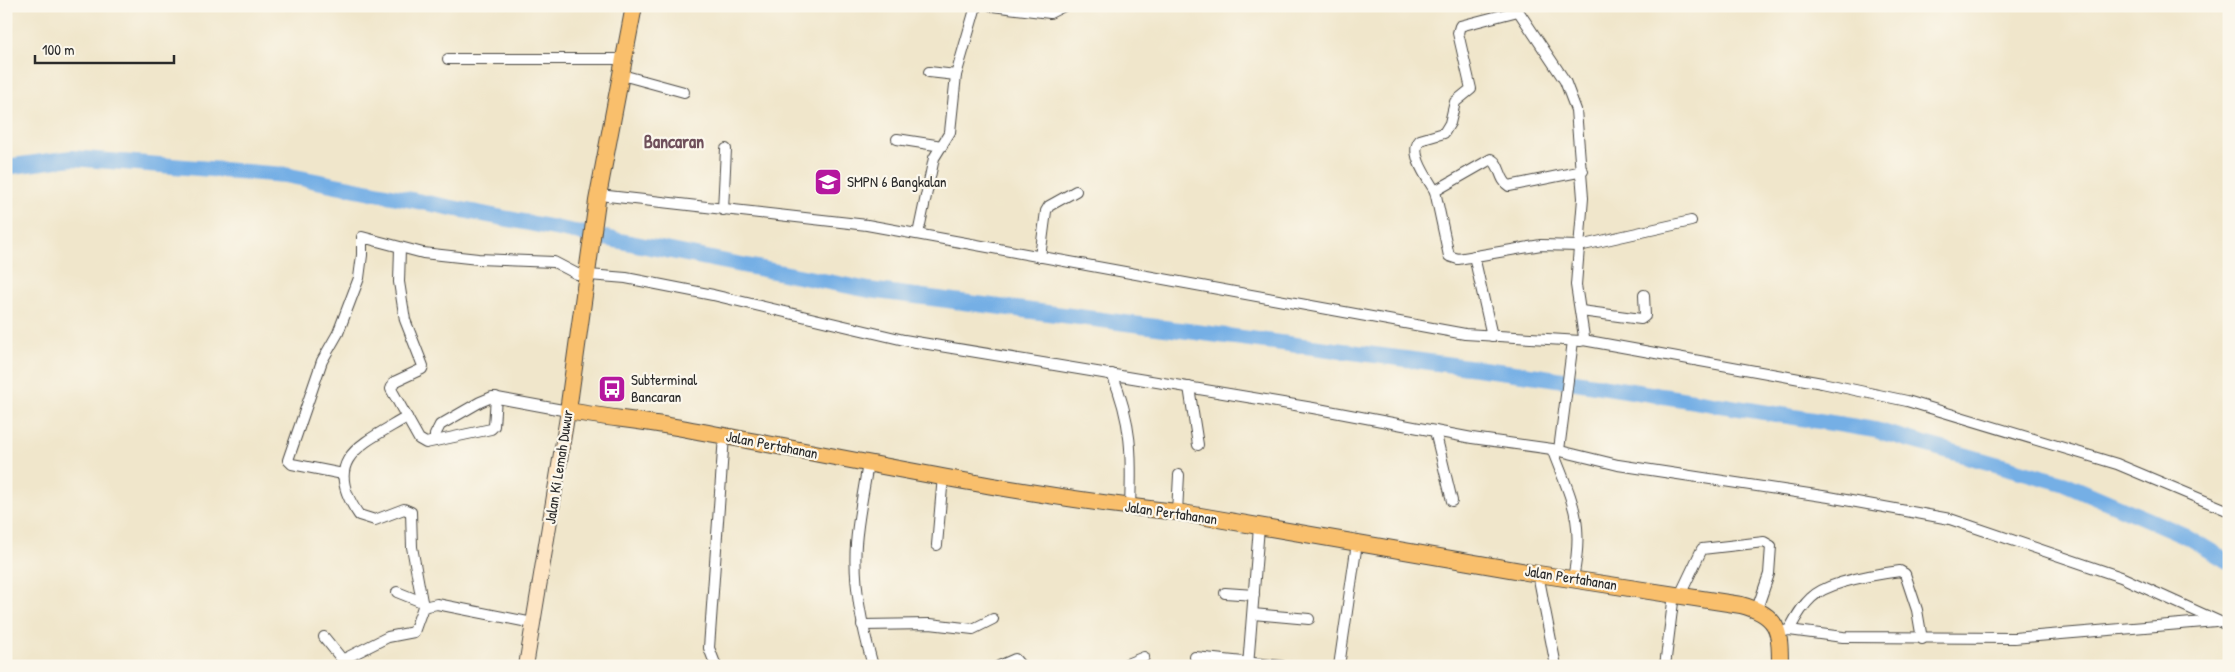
<svg xmlns="http://www.w3.org/2000/svg" width="2235" height="672" viewBox="0 0 2235 672" font-family="'Patrick Hand',sans-serif">
  <rect width="100%" height="100%" fill="#fbf7ec"/>
  <filter id="ink" filterUnits="userSpaceOnUse"><feTurbulence type="fractalNoise" baseFrequency=".02" numOctaves="2"/><feDisplacementMap in="SourceGraphic" scale="10" xChannelSelector="R" yChannelSelector="G"/><feConvolveMatrix kernelMatrix="1 2 1 2 8 2 1 2 1" color-interpolation-filters="sRGB"/></filter>
  <filter id="wash" filterUnits="userSpaceOnUse"><feTurbulence type="fractalNoise" baseFrequency=".0096" numOctaves="4" result="noise"/><feDisplacementMap in="SourceGraphic" scale="20" xChannelSelector="R" yChannelSelector="G"/><feGaussianBlur stdDeviation="1.12" result="paint"/><feColorMatrix in="noise" values="0 0 0 0 0 0 0 0 0 0 0 0 0 0 0 0 0 1.4 0 .05"/><feComposite in="paint" operator="in"/></filter>
  <g filter="url(#wash)">
    <rect width="100%" height="100%" fill="#f0e6cb"/>
    <g fill="none" stroke-linecap="round" stroke-linejoin="round">
      <polyline stroke="#74afe5" stroke-width="16" points="6,167 72,158 285,175 869,290 1538,376 1875,430 2066,484 2184,535 2229,562"/>
    </g>
  </g>
  <g filter="url(#ink)">
    <g fill="none" stroke-linecap="round" stroke-linejoin="round">
      <g stroke="#494743" stroke-width="12">
        <g id="minor">
          <polyline points="992,6 1050,13 1064,6"/>
          <polyline points="448,59 625,59"/>
          <polyline points="622,75 684,92"/>
          <polyline points="956,75 976,6"/>
          <polyline points="897,139 942,146"/>
          <path d="M1583,171l-74,15c-10,-6 -8,-22 -18,-27l-56,32 14,65 9,3 83,-14 38,1 112,-25"/>
          <path d="M1435,191c-7,-12 -27,-38 -15,-51l24,-7 6,-10 5,-21 16,-13 -13,-56 2,-7 58,-15"/>
          <polyline points="599,195 867,225 1465,334 1581,341 1584,337 1576,285 1583,198 1576,110 1565,81 1515,6"/>
          <polyline points="723,210 726,149"/>
          <polyline points="918,234 934,158 950,132 956,75 929,72"/>
          <polyline points="400,248 399,282 405,320 423,366 422,369 394,382 391,389 419,439 426,443 491,429 494,426 496,397"/>
          <polyline points="1474,256 1492,336"/>
          <polyline points="1040,257 1046,211 1049,206 1076,191"/>
          <polyline points="1581,311 1641,319 1645,316 1644,295"/>
          <polyline points="1583,340 1822,383 1907,401 2117,464 2229,511"/>
          <path d="M1112,374c20,48 20,82 18,133"/>
          <polyline points="1189,387 1198,445"/>
          <path d="M407,417c-43,26 -88,41 -48,98l16,5 29,-11 7,3 1,35 11,60"/>
          <polyline points="1435,431 1452,501"/>
          <polyline points="435,441 435,435 440,425 480,402 492,397 568,411"/>
          <path d="M1552,449c20,53 33,71 21,129"/>
          <polyline points="1559,450 1573,341"/>
          <path d="M868,463c-4,27 -10,54 -12,81 -3,41 6,82 17,122"/>
          <polyline points="343,474 292,464 288,460 322,361 338,333 359,278 362,255 362,237 423,253 478,259 554,262 577,274 626,278 713,295 904,340 1313,408 1472,438 1552,449 1618,465 1829,497 1950,519 2121,577 2229,626"/>
          <polyline points="1177,512 1179,475"/>
          <polyline points="937,545 943,476"/>
          <polyline points="1538,574 1556,666"/>
          <polyline points="397,592 422,602"/>
          <polyline points="1225,593 1254,595"/>
          <polyline points="1680,595 1702,549 1764,542 1771,546 1769,574 1757,609"/>
          <polyline points="1253,614 1309,619"/>
          <polyline points="862,625 930,624 973,629 993,619"/>
          <path d="M1789,630c6,-11 12,-23 22,-32 17,-17 66,-24 89,-27l5,3 12,36 5,29"/>
          <polyline points="1779,632 1789,630 1843,637 2014,638 2216,621"/>
          <polyline points="324,637 341,658 344,659 388,637 414,632 423,607 437,604 533,623"/>
          <polyline points="1195,657 1282,666"/>
          <polyline points="716,666 709,648 724,436"/>
          <polyline points="999,666 1015,659 1021,666"/>
          <polyline points="1122,666 1144,657"/>
          <polyline points="1248,666 1259,527"/>
          <polyline points="1339,666 1357,543"/>
          <polyline points="1665,666 1674,594"/>
        </g>
      </g>
      <g stroke="#494743" stroke-width="16">
        <polyline id="secondary" points="526,666 568,411"/>
      </g>
      <g stroke="#494743" stroke-width="18">
        <path id="trunk" d="M634,6l-37,195 -29,210c41,7 83,11 124,19 161,29 322,65 485,82l361,62 203,31c38,10 39,25 39,61"/>
      </g>
      <use href="#minor" stroke="#fff" stroke-width="10"/>
      <use href="#secondary" stroke="#fde5c4" stroke-width="14"/>
      <use href="#trunk" stroke="#f9bf6c" stroke-width="16"/>
    </g>
  </g>
  <defs>
    <g id="school-square" transform="scale(1.4375)"><rect x="-9" y="-9" width="18" height="18" rx="4" fill="#b5179e" stroke="#fbf7ec"/><path d="M0-5L7-2L0 1L-7-2ZM-4 1L0 2.5L4 1V4Q0 6-4 4Z" fill="#fff"/></g>
    <g id="bus-square" transform="scale(1.4375)"><rect x="-9" y="-9" width="18" height="18" rx="4" fill="#b5179e" stroke="#fbf7ec"/><path d="M-5-6H5V4H4V6H2V4H-2V6H-4V4H-5ZM-3.5-4V0h7V-4ZM-3.5 1.2v1.5H-2V1.2ZM2 1.2v1.5H3.5V1.2Z" fill="#fff"/></g>
  </defs>
  <g fill-rule="evenodd">
    <use href="#school-square" x="828" y="182"/>
    <use href="#bus-square" x="612" y="389"/>
  </g>
  <g text-anchor="middle" stroke-width="4.5" stroke-linejoin="round" paint-order="stroke">
    <g font-size="15" fill="#2b2b2b" stroke="#fbf7ec" text-anchor="start">
      <text x="847" y="187">SMPN 6 Bangkalan</text>
      <text x="631" y="385">Subterminal<tspan x="631" dy="17">Bancaran</tspan></text>
    </g>
    <g font-size="15" fill="#2b2b2b" stroke="#fbf7ec">
      <text transform="translate(772 445) rotate(11)" y="5">Jalan Pertahanan</text>
      <text transform="translate(559 467) rotate(-81)" y="5">Jalan Ki Lemah Duwur</text>
      <text transform="translate(1171 513) rotate(8)" y="5">Jalan Pertahanan</text>
      <text transform="translate(1571 578) rotate(9)" y="5">Jalan Pertahanan</text>
    </g>
    <g font-size="18" font-weight="bold" fill="#6f505b" stroke="#fbf7ec">
      <text x="674" y="148">Bancaran</text>
    </g>
  </g>
  <rect width="2235" height="672" fill="none" stroke="#fbf7ec" stroke-width="25"/>
  <path d="M35 55v8h139v-8" fill="none" stroke="#2b2b2b" stroke-width="2.5"/>
  <text x="42" y="55" font-size="15" fill="#2b2b2b" stroke="#fbf7ec" stroke-width="4" paint-order="stroke">100 m</text>
</svg>
